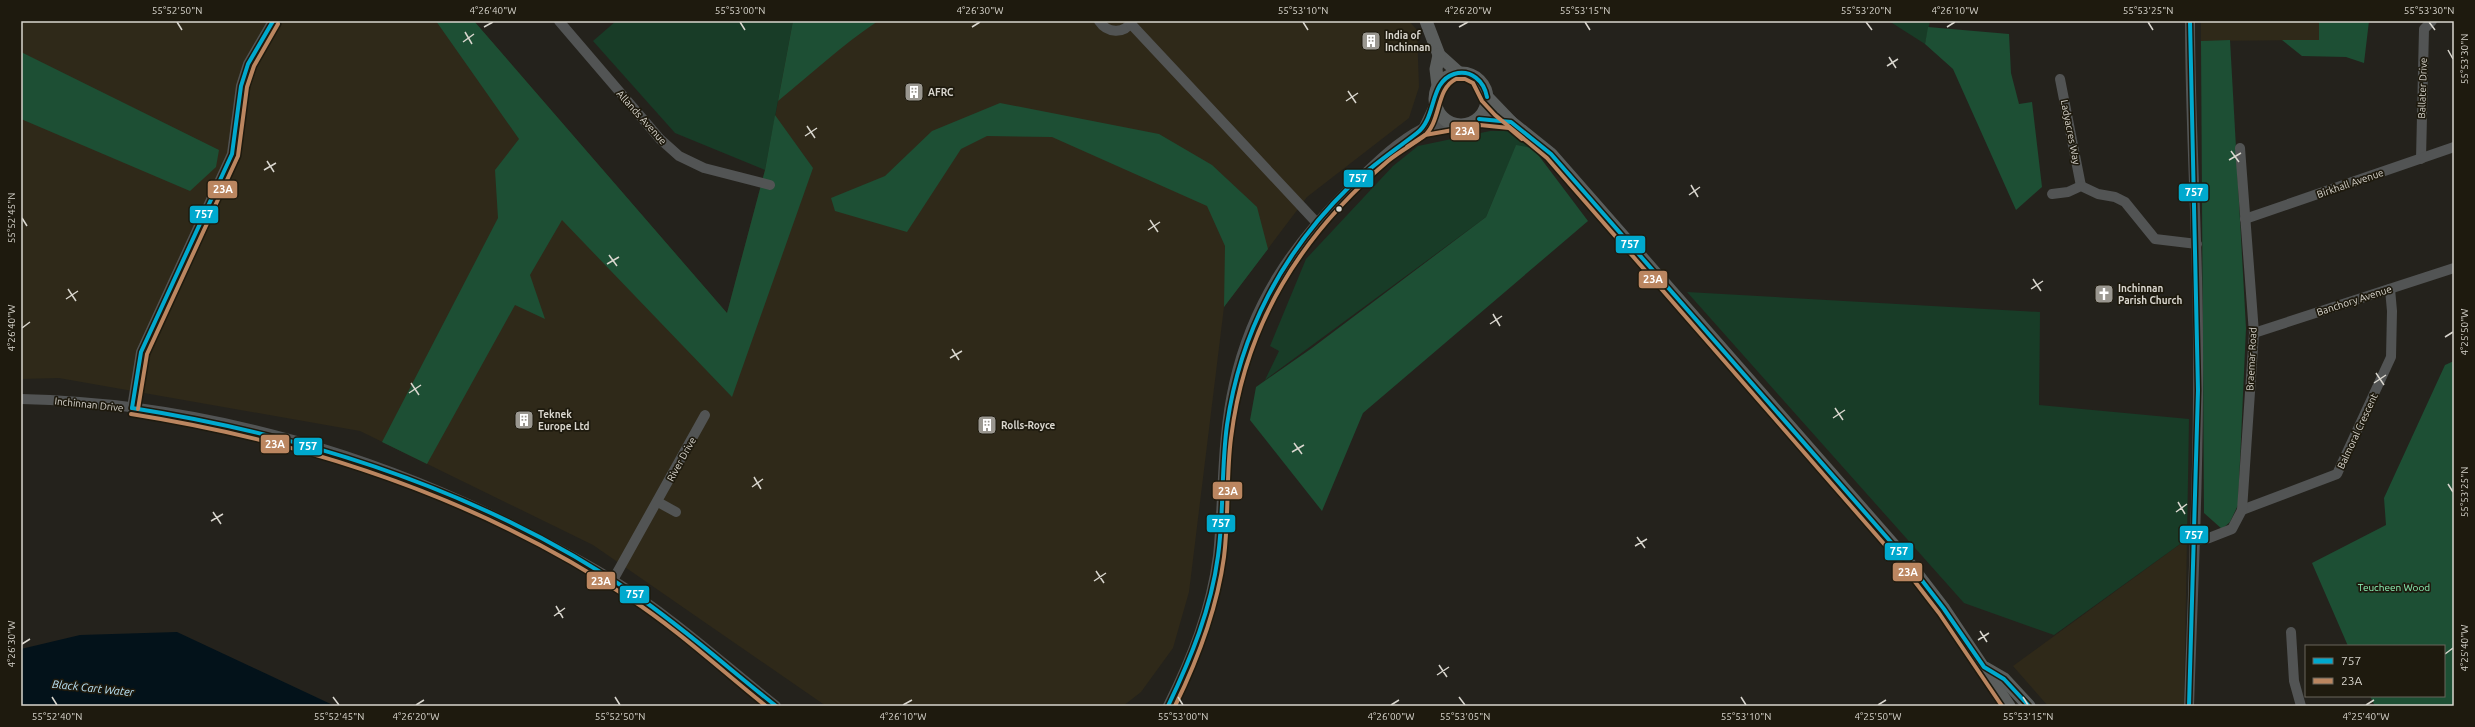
<svg xmlns="http://www.w3.org/2000/svg" width="2475" height="727" viewBox="0 0 2475 727" font-family="Ubuntu,sans-serif">
  <rect width="100%" height="100%" fill="#24221c"/>
  <g fill="#2f2919">
    <polygon points="21,21 474,21 727,313 765,170 793,21 1409,21 1417,30 1419,87 1409,118 1307,197 1224,307 1189,592 1173,648 1141,692 1123,706 826,706 593,545 360,431 59,378 21,379"/>
    <polygon points="2201,21 2319,21 2319,40 2201,41"/>
    <polygon points="2187,539 2184,706 2048,706 2013,666"/>
  </g>
  <g fill="#183c27">
    <polygon points="616,21 793,21 765,170 675,133 593,41"/>
    <polygon points="1889,21 1930,21 1925,44"/>
    <polygon points="1490,131 1508,131 1533,148 1516,146 1486,217 1265,380 1279,351 1270,346 1306,259 1393,166 1418,146"/>
    <polygon points="1687,292 2040,312 2039,405 2189,419 2187,539 2054,635 1964,603"/>
  </g>
  <g fill="#1d4f34">
    <polygon points="436,21 474,21 727,313 765,170 775,115 813,168 732,397 562,220 530,275 545,319 515,305 427,464 382,442 498,218 495,170 519,139"/>
    <path d="M793,21h85c-36,24 -67,53 -100,80z"/>
    <polygon points="2319,21 2369,21 2364,63 2346,57 2302,56 2282,40 2319,40"/>
    <polygon points="1928,27 2009,34 2011,73 2019,104 2032,102 2042,187 2016,210 1953,69 1925,44"/>
    <polygon points="2230,40 2246,328 2238,505 2230,522 2222,529 2204,513 2201,41"/>
    <polygon points="21,52 219,150 216,167 190,191 21,119"/>
    <polygon points="1000,103 1159,134 1212,165 1257,207 1268,249 1224,307 1225,246 1207,206 1052,137 987,136 961,149 907,232 835,211 831,198 885,176 932,131"/>
    <polygon points="1516,145 1533,148 1588,221 1363,413 1322,511 1250,420 1256,387 1312,348 1486,217"/>
    <polygon points="2454,361 2454,706 2375,706 2370,696 2444,696 2444,646 2348,646 2312,563 2386,525 2384,498 2445,365"/>
  </g>
  <polygon fill="#03121a" points="177,632 335,706 21,706 21,649 80,635"/>
  <g fill="none" stroke-linecap="round" stroke-linejoin="round">
    <g stroke="#525454" stroke-width="10">
      <polyline points="559,21 660,139 679,156 704,168 770,185"/>
      <path d="M1099,21c8,12 25,14 33,0"/>
      <polyline points="1131,24 1316,222"/>
      <polyline points="2060,79 2081,186"/>
      <polyline points="1423,129 1435,104"/>
      <polyline points="2421,159 2424,29 2432,21"/>
      <polyline points="2052,194 2068,192 2081,186 2098,194 2115,197 2125,202 2155,239 2197,244"/>
      <polyline points="2245,219 2454,147"/>
      <polyline points="2254,333 2454,268"/>
      <path d="M21,399c186,4 368,58 531,147 21,11 42,22 62,35 58,36 109,83 162,125"/>
      <polyline points="132,408 141,352 232,154 241,86 248,64 273,21"/>
      <polyline points="658,502 676,512"/>
      <polyline points="2242,510 2337,474 2391,357 2392,311 2390,289"/>
      <polyline points="2194,541 2209,538 2232,529 2242,510 2254,333 2240,148"/>
      <polyline points="613,580 705,415"/>
      <polyline points="2291,632 2294,681 2301,706"/>
      <path d="M1168,706c24,-48 43,-96 50,-150 6,-57 3,-115 16,-172 18,-80 58,-139 116,-196 21,-20 46,-46 72,-59 8,-4 22,-3 31,-5"/>
      <path d="M2189,706c4,-120 10,-241 9,-361 0,-108 -8,-216 -8,-324"/>
    </g>
    <g stroke="#5b5e5d" stroke-width="13">
      <polyline points="1426,21 1439,55 1459,73"/>
      <circle cx="1461" cy="99" r="26"/>
      <polyline points="1438,86 1436,69 1439,55"/>
      <polyline points="1487,97 1511,122 1551,154 1904,557 1944,609 2009,706"/>
      <polyline points="1479,119 1511,122"/>
      <polyline points="1985,668 2004,679 2029,706"/>
    </g>
    <g stroke="#1e1a0e" stroke-width="7">
      <g id="bus-1">
        <polyline points="1479,119 1511,122 1551,154 1904,557 1944,609 1984,667 2004,679 2029,706"/>
        <path d="M132,408c177,28 353,84 502,186 50,34 95,75 142,112"/>
        <polyline points="132,408 141,352 232,154 241,86 248,64 273,21"/>
        <path d="M1168,706c23,-48 43,-97 50,-150 6,-43 3,-87 9,-131 13,-92 56,-174 123,-239 21,-20 44,-35 67,-53 20,-15 12,-51 37,-59 17,-5 30,7 33,23"/>
        <polyline points="2189,706 2198,390 2190,21"/>
      </g>
    </g>
    <g stroke="#1e1a0e" stroke-width="7">
      <g id="bus-2">
        <polyline points="1407,147 1425,135 1453,130 1465,131 1480,125 1509,128 1522,139"/>
        <polyline points="138,409 147,354 238,156 247,87 254,66 278,24"/>
        <path d="M131,414c177,28 348,84 498,184 49,32 92,72 137,108"/>
        <path d="M1175,706c23,-47 42,-97 49,-149 5,-40 2,-80 7,-119 14,-114 70,-203 157,-277 11,-9 24,-16 35,-24 19,-15 12,-48 33,-58h9l8,4 9,18 13,14 52,43 352,403 40,52 63,93"/>
      </g>
    </g>
    <use href="#bus-1" stroke="#00a9ce" stroke-width="4"/>
    <use href="#bus-2" stroke="#bb8660" stroke-width="4"/>
  </g>
  <path fill="none" stroke="#d9d6ce" stroke-width="1.5" d="M177,22l5,8M740,22l5,8M1303,22l5,8M1585,22l5,8M1866,22l6,8M2148,22l5,8M2429,22l6,8M484,27l9,-5M972,27l8,-5M1459,27l9,-5M1947,27l8,-5M465,32l7,12M463,42l11,-8M2448,50l5,9M1889,57l7,11M1887,66l11,-7M1348,91l8,12M1346,101l12,-8M807,126l8,12M805,136l12,-8M2231,151l8,11M2229,160l12,-7M267,161l7,11M264,170l12,-7M1691,185l7,12M1689,195l11,-8M22,218l5,8M1150,220l8,12M1148,230l12,-8M609,255l8,11M607,264l12,-7M2033,279l8,12M68,289l8,12M2031,289l12,-8M66,299l12,-8M1493,314l7,12M1490,324l12,-8M22,328l8,-6M2445,337l8,-5M952,349l7,11M950,358l12,-7M2376,373l8,12M411,383l8,12M2374,383l12,-8M409,393l12,-8M1835,408l8,12M1833,418l12,-8M1294,443l8,11M1292,452l12,-7M754,477l7,12M2448,484l5,8M752,487l11,-8M2178,502l7,12M213,512l8,12M2176,512l11,-8M211,521l12,-7M1637,537l8,11M1635,546l12,-7M1096,571l8,12M1094,581l12,-8M556,606l7,12M554,616l11,-8M1980,631l7,11M1978,640l11,-7M22,644l8,-5M2445,654l8,-6M1439,665l8,12M1437,675l12,-8M52,697l5,8M333,697l6,8M615,697l5,8M1178,697l5,8M1459,697l6,8M1741,697l5,8M2023,697l5,8M416,705l8,-5M903,705l9,-5M1391,705l8,-5M1878,705l8,-5M2366,705l8,-5"/>
  <defs>
    <g id="building-square" transform="scale(1)"><rect x="-9" y="-9" width="18" height="18" rx="4" fill="#9a9790" stroke="#1e1a0e"/><path d="M-4-6H4V6H1V3H-1V6H-4ZM-2.5-4.3h1.7v1.8h-1.7ZM.8-4.3h1.7v1.8H.8ZM-2.5-1h1.7V.8h-1.7ZM.8-1h1.7V.8H.8Z" fill="#fff"/></g>
    <g id="church-square" transform="scale(1)"><rect x="-9" y="-9" width="18" height="18" rx="4" fill="#9a9790" stroke="#1e1a0e"/><path d="M-1.2-6h2.4v3.5h3.3v2.4h-3.3V6h-2.4V-.1h-3.3v-2.4h3.3Z" fill="#fff"/></g>
  </defs>
  <g fill-rule="evenodd">
    <use href="#building-square" x="1371" y="41"/>
    <use href="#building-square" x="914" y="92"/>
    <use href="#church-square" x="2104" y="294"/>
    <use href="#building-square" x="524" y="420"/>
    <use href="#building-square" x="987" y="425"/>
  </g>
  <circle fill="#d9d6ce" stroke="#1e1a0e" stroke-width="1.5" cx="1339" cy="209" r="3.5"/>
  <g text-anchor="middle" stroke-width="3.5" stroke-linejoin="round" paint-order="stroke">
    <g font-size="10" font-weight="bold" fill="#d9d6ce" stroke="#1e1a0e" text-anchor="start">
      <text x="1385" y="39">India of<tspan x="1385" dy="12">Inchinnan</tspan></text>
      <text x="928" y="96">AFRC</text>
      <text x="2118" y="292">Inchinnan<tspan x="2118" dy="12">Parish Church</tspan></text>
      <text x="538" y="418">Teknek<tspan x="538" dy="12">Europe Ltd</tspan></text>
      <text x="1001" y="429">Rolls-Royce</text>
    </g>
    <g font-size="10" fill="#d9d6ce" stroke="#1e1a0e">
      <text transform="translate(2422 88) rotate(-88)" y="4">Ballater Drive</text>
      <text transform="translate(642 117) rotate(48)" y="4">Allands Avenue</text>
      <text transform="translate(2071 132) rotate(79)" y="4">Ladyacres Way</text>
      <text transform="translate(2350 183) rotate(-19)" y="4">Birkhall Avenue</text>
      <text transform="translate(2354 300) rotate(-18)" y="4">Banchory Avenue</text>
      <text transform="translate(2251 359) rotate(-87)" y="4">Braemar Road</text>
      <text transform="translate(89 404) rotate(6)" y="4">Inchinnan Drive</text>
      <text transform="translate(2357 431) rotate(-65)" y="4">Balmoral Crescent</text>
      <text transform="translate(681 459) rotate(-61)" y="4">River Drive</text>
    </g>
    <g font-size="10" fill="#8df4b8" stroke="#1e1a0e">
      <text x="2394" y="591">Teucheen Wood</text>
    </g>
    <g font-size="11" font-style="italic" fill="#bce6fa" stroke="#1e1a0e">
      <text transform="translate(93 688) rotate(6)" y="4">Black Cart Water</text>
    </g>
  </g>
  <g stroke="#1e1a0e" stroke-width="1.5">
    <rect x="1450" y="121" width="30" height="20" rx="4" fill="#bb8660"/>
    <rect x="1343" y="169" width="31" height="19" rx="4" fill="#00a9ce"/>
    <rect x="207" y="180" width="31" height="19" rx="4" fill="#bb8660"/>
    <rect x="2178" y="183" width="31" height="19" rx="4" fill="#00a9ce"/>
    <rect x="189" y="205" width="30" height="19" rx="4" fill="#00a9ce"/>
    <rect x="1615" y="235" width="31" height="19" rx="4" fill="#00a9ce"/>
    <rect x="1638" y="270" width="30" height="19" rx="4" fill="#bb8660"/>
    <rect x="260" y="434" width="30" height="20" rx="4" fill="#bb8660"/>
    <rect x="293" y="437" width="30" height="19" rx="4" fill="#00a9ce"/>
    <rect x="1212" y="481" width="31" height="19" rx="4" fill="#bb8660"/>
    <rect x="1206" y="514" width="30" height="19" rx="4" fill="#00a9ce"/>
    <rect x="2179" y="525" width="30" height="19" rx="4" fill="#00a9ce"/>
    <rect x="1884" y="542" width="30" height="19" rx="4" fill="#00a9ce"/>
    <rect x="1892" y="562" width="31" height="20" rx="4" fill="#bb8660"/>
    <rect x="586" y="571" width="30" height="19" rx="4" fill="#bb8660"/>
    <rect x="619" y="585" width="31" height="19" rx="4" fill="#00a9ce"/>
  </g>
  <g font-size="11" text-anchor="middle" font-weight="bold" fill="#fff">
    <text x="1465" y="135">23A</text>
    <text x="1358" y="182">757</text>
    <text x="223" y="193">23A</text>
    <text x="2194" y="196">757</text>
    <text x="204" y="218">757</text>
    <text x="1630" y="248">757</text>
    <text x="1653" y="283">23A</text>
    <text x="275" y="448">23A</text>
    <text x="308" y="450">757</text>
    <text x="1228" y="495">23A</text>
    <text x="1221" y="527">757</text>
    <text x="2194" y="539">757</text>
    <text x="1899" y="555">757</text>
    <text x="1908" y="576">23A</text>
    <text x="601" y="585">23A</text>
    <text x="635" y="598">757</text>
  </g>
  <rect width="2475" height="727" fill="none" stroke="#1e1a0e" stroke-width="44"/>
  <rect x="2305" y="645" width="140" height="52" fill="#1e1a0e" stroke="#69655b"/>
  <rect x="2313" y="658" width="20" height="6" fill="#00a9ce" stroke="#69655b"/>
  <text x="2341" y="665" font-size="12" fill="#d9d6ce">757</text>
  <rect x="2313" y="678" width="20" height="6" fill="#bb8660" stroke="#69655b"/>
  <text x="2341" y="685" font-size="12" fill="#d9d6ce">23A</text>
  <rect x="22" y="22" width="2431" height="683" fill="none" stroke="#d9d6ce" stroke-width="1.5"/>
  <g font-size="10" text-anchor="middle" fill="#d9d6ce">
    <text x="177" y="14">55°52'50"N</text>
    <text x="493" y="14">4°26'40"W</text>
    <text x="740" y="14">55°53'00"N</text>
    <text x="980" y="14">4°26'30"W</text>
    <text x="1303" y="14">55°53'10"N</text>
    <text x="1468" y="14">4°26'20"W</text>
    <text x="1585" y="14">55°53'15"N</text>
    <text x="1866" y="14">55°53'20"N</text>
    <text x="1955" y="14">4°26'10"W</text>
    <text x="2148" y="14">55°53'25"N</text>
    <text x="2429" y="14">55°53'30"N</text>
    <text transform="translate(2464 59) rotate(-90)" y="4">55°53'30"N</text>
    <text transform="translate(11 218) rotate(-90)" y="4">55°52'45"N</text>
    <text transform="translate(11 328) rotate(-90)" y="4">4°26'40"W</text>
    <text transform="translate(2464 332) rotate(-90)" y="4">4°25'50"W</text>
    <text transform="translate(2464 492) rotate(-90)" y="4">55°53'25"N</text>
    <text transform="translate(11 644) rotate(-90)" y="4">4°26'30"W</text>
    <text transform="translate(2464 648) rotate(-90)" y="4">4°25'40"W</text>
    <text x="57" y="720">55°52'40"N</text>
    <text x="339" y="720">55°52'45"N</text>
    <text x="416" y="720">4°26'20"W</text>
    <text x="620" y="720">55°52'50"N</text>
    <text x="903" y="720">4°26'10"W</text>
    <text x="1183" y="720">55°53'00"N</text>
    <text x="1391" y="720">4°26'00"W</text>
    <text x="1465" y="720">55°53'05"N</text>
    <text x="1746" y="720">55°53'10"N</text>
    <text x="1878" y="720">4°25'50"W</text>
    <text x="2028" y="720">55°53'15"N</text>
    <text x="2366" y="720">4°25'40"W</text>
  </g>
</svg>
